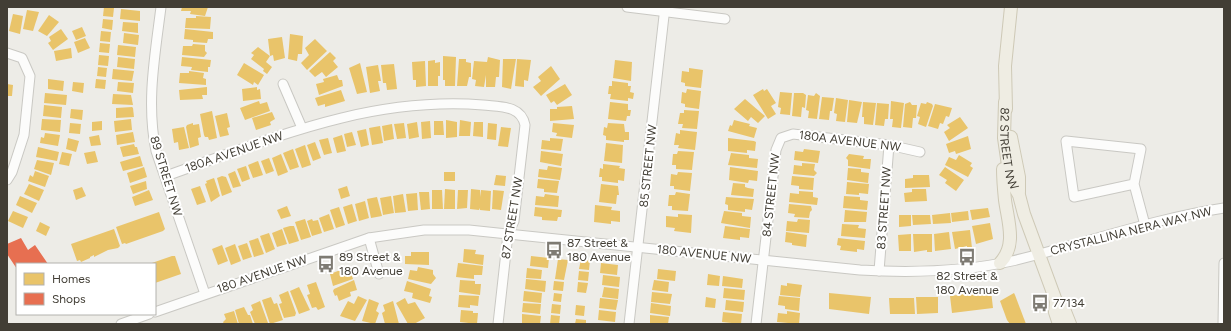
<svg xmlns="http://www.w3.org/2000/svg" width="1231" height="331" viewBox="0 0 1231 331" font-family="Figtree,sans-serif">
  <rect width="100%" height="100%" fill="#edece7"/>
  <g fill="#e9c46a">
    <polygon points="104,7 114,8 113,17 103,16"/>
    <polygon points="182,7 208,7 205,16 190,14 191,11 181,11"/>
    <polygon points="121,9 140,11 140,21 120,19"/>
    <polygon points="27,10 39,12 33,31 23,29"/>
    <polygon points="13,14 23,16 20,34 9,31"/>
    <polygon points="49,15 59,22 47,36 38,31"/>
    <polygon points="196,16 211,17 210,29 185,28 186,18 196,18"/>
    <polygon points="103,19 113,20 112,30 102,28"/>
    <polygon points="123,22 138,23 138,33 122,31"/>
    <polygon points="82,27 86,36 76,40 72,31"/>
    <polygon points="61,29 68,39 53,50 48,43 51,41 49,37"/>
    <polygon points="185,29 213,32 213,39 208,39 207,43 193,42 193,40 184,39"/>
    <polygon points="101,31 111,32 110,42 100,41"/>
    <polygon points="124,33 139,35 138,45 123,43"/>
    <polygon points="290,34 303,36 302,54 298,54 297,61 288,59"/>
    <polygon points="282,37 285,58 274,61 273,55 270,56 268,39"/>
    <polygon points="85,38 90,48 78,53 74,42"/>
    <polygon points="315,39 327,51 307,70 301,63 309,55 305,48"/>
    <polygon points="100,43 110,44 109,53 99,52"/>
    <polygon points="193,44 205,45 205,51 207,53 204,57 182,55 183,46 192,46"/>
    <polygon points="118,45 136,47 135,57 117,55"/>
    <polygon points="258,47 270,56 266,62 272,67 267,74 263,71 264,69 251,59 254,55 251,53"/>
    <polygon points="71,48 72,58 56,61 54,51"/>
    <polygon points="330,52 336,58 333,61 338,67 326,77 322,72 315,77 309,71"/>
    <polygon points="99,55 109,56 108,66 98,65"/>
    <polygon points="443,56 456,57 455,86 445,86 445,80 443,80"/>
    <polygon points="118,57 135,59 134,69 117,67"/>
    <polygon points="182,57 211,60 210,67 208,67 208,72 191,70 192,67 181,66"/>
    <polygon points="488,57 500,60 499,77 496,77 495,87 486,87 486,75 484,87 475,86 476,80 472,79 474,61 487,62"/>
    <polygon points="459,59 466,59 466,62 471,63 471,77 469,77 467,86 457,86"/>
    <polygon points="503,59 516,59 511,89 502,87"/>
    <polygon points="517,59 531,60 528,81 524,80 524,87 515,86"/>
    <polygon points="435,60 435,63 440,62 440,76 438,76 438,86 428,86 428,61"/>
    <polygon points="615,60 632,62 631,81 613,78"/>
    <polygon points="425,61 426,86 416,87 416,80 413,80 412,62"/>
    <polygon points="244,63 264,75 258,85 254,82 253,85 237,75"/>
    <polygon points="360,63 367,92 357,94 349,68"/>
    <polygon points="394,64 397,89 387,90 386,83 383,83 381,65"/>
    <polygon points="378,65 381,81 378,81 380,91 370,93 366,67"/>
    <polygon points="551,66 560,79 541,96 533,87 541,81 538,77"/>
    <polygon points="98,67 107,68 106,77 97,76"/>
    <polygon points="689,68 703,70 701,88 685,86 685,83 681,82 682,71 689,72"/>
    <polygon points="113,69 134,71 132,81 112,79"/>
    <polygon points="189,71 204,73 203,78 206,79 206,85 179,83 180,73 189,73"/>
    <polygon points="337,75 339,80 342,80 343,86 319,95 316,84 324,82 323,79"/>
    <polygon points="48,79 64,81 63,91 48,89"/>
    <polygon points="96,79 106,80 105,89 95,88"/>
    <polygon points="612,81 628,83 628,86 631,86 630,92 634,93 633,99 628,98 628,101 610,99 611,94 608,94 609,86 612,86"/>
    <polygon points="73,82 84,83 83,93 72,91"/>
    <polygon points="118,82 134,83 133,93 117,91"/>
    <polygon points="7,84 13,85 12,96 7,96"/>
    <polygon points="565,84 572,95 557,105 554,101 551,103 546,95"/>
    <polygon points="207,87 207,95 202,95 203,99 180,100 179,90"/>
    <polygon points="257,87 257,90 260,89 261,99 243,101 242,89"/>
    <polygon points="687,89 701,91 699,109 685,107 685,104 681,103 682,92 686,93"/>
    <polygon points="763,89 764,91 767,89 776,103 771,106 776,114 768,119 753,95"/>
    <polygon points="341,90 345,101 325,107 325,104 318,106 315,98"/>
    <polygon points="780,92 792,93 790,115 780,114 781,108 778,107"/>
    <polygon points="45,93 67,95 66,105 44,103"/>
    <polygon points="794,93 803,93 806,95 805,108 802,107 801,117 792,116"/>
    <polygon points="816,93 820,96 817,119 808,118 809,111 806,110 808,95 814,96"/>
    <polygon points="113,94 131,95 133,105 112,104"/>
    <polygon points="822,97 834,98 832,111 830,111 829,120 819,119"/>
    <polygon points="836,98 848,100 845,122 836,121 837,114 834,113"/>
    <polygon points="745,99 765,116 758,123 751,117 748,121 734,109"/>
    <polygon points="849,100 862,102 857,123 847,122"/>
    <polygon points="259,101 260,104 267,102 270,111 245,120 240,108"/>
    <polygon points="891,101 904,103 901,128 892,127 893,119 890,119"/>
    <polygon points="610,102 628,104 628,110 631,110 630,116 627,116 626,121 608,119"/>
    <polygon points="863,102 876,103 873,125 864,124 864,117 862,117"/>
    <polygon points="910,102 912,105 917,105 916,118 913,118 912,128 903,127 905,104"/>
    <polygon points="927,102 932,104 933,106 926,127 918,124 920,117 917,116 921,103 926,104"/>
    <polygon points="877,103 889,104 888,119 885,119 884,126 875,125"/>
    <polygon points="935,104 952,108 949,117 946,116 943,124 940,123 938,129 928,126"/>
    <polygon points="44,105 62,107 61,118 43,116"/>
    <polygon points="572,106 574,119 550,121 550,109 557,109 557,107"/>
    <polygon points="132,107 133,108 134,117 116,118 116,108"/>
    <polygon points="71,109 83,110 82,120 70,118"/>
    <polygon points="684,110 699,111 697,129 682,128 683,124 678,124 680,113 684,113"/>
    <polygon points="212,111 217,138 209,140 208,137 205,137 204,135 200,114"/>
    <polygon points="272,112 275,119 270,122 271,125 256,130 252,118"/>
    <polygon points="227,113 230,127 227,128 229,135 220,137 215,116"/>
    <polygon points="960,117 968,128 949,141 944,132 950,128 947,125"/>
    <polygon points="42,119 61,120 60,132 41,130"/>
    <polygon points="131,119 132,130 115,132 114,121"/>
    <polygon points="446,120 457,122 457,137 446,138"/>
    <polygon points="460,120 471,122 470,136 459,136"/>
    <polygon points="734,120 750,124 749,126 757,128 754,138 728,131 730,125 732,126"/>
    <polygon points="102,121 102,130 92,131 92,122"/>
    <polygon points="430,121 431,138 422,139 421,122"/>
    <polygon points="434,121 443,121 444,135 434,135"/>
    <polygon points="417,122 419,137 409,139 407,124"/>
    <polygon points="474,122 483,122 483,137 473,136"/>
    <polygon points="70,123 81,124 80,134 69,133"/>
    <polygon points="193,123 193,125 199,124 201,137 198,138 199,145 190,148 186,127 187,125"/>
    <polygon points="404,123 406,138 397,139 394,124"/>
    <polygon points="488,123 497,124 496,140 487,139"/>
    <polygon points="553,123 574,125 572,138 556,136 557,133 552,132"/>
    <polygon points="608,123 624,124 625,132 629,132 629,140 624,140 624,142 606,140 606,136 603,135 604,127 607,128"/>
    <polygon points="392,124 394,139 384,141 382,126"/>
    <polygon points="380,126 383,143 372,145 369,128"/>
    <polygon points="184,127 189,148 179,150 178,142 174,143 172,129"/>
    <polygon points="501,127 511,128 508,147 498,146"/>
    <polygon points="366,129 369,145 361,147 357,131"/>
    <polygon points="680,130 697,132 695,150 678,148 679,145 674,145 676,133 680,134"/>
    <polygon points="133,132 135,142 117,145 116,135"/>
    <polygon points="352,132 356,145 347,147 344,134"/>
    <polygon points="45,133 60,135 58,146 40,143 41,137 44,138"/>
    <polygon points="99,135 101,145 91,146 89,137"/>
    <polygon points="342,135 346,151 337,153 333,138"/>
    <polygon points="968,136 971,149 956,154 955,151 949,153 946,144"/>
    <polygon points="68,138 79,141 76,152 66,149"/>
    <polygon points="328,138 332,153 324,155 319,140"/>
    <polygon points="550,138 563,139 561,151 541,149 542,140 550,141"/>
    <polygon points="728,138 754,141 756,142 755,151 747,150 747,153 728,151"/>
    <polygon points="315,142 321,158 313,161 307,145"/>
    <polygon points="606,143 623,145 622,163 604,161"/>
    <polygon points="134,144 135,147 137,147 139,154 123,157 120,147"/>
    <polygon points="305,145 311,165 302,168 295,149"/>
    <polygon points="38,147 59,152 57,161 36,157"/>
    <polygon points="293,149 299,167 290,170 283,153"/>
    <polygon points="804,149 820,151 818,163 794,160 795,151 803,152"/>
    <polygon points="95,151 98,162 87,164 84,153"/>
    <polygon points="541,151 563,154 561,166 540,162"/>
    <polygon points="678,151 694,152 692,170 676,169 676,165 672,165 673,154 677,154"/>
    <polygon points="62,152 72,154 69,166 59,164"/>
    <polygon points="731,153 749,155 749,158 758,159 757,168 728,165"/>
    <polygon points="281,154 288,172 278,176 272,158"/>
    <polygon points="849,154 864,156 863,159 871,159 870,169 848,166 848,160 846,158"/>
    <polygon points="959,155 972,163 970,166 973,168 968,177 945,165 949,157 956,160"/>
    <polygon points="140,156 143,166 123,171 120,162"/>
    <polygon points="269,158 274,171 266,174 261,161"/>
    <polygon points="37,160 54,163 51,175 34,169"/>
    <polygon points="258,161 263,175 253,178 248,165"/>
    <polygon points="802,163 815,164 814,170 817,173 814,176 793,174 794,165 802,166"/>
    <polygon points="603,164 620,166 619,168 625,169 624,181 618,180 618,183 602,181 602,177 599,177 600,168 603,169"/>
    <polygon points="246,166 250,179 242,182 237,169"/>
    <polygon points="548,166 562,168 560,180 538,177 539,169 547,170"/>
    <polygon points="144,167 147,177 130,183 127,173"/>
    <polygon points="730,167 758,171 757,181 749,180 748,183 729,180"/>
    <polygon points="945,167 964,180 956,191 945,183 947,180 939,175"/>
    <polygon points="848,168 861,169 861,172 869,173 868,183 847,180"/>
    <polygon points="35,171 49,176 45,187 28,181 30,175 33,177"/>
    <polygon points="235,171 241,186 233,188 228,174"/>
    <rect x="444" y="172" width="11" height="9"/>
    <polygon points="678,172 692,173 690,191 674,189 674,186 670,186 671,174 677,175"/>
    <polygon points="496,175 506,176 505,186 494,185"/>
    <polygon points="913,175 929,175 930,187 905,188 905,179 913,178"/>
    <polygon points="222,176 226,177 232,192 222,196 217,178"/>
    <polygon points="792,176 814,178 813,190 799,189 799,186 791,185"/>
    <polygon points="214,178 220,196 211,202 205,184 207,183 206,181"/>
    <polygon points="538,179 559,181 557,193 544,192 544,189 537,188"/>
    <polygon points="146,181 147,189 133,194 130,186"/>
    <polygon points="847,182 869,184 868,194 859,193 859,195 846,194"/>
    <polygon points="733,183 745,184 745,187 748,188 754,189 753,197 731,195"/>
    <polygon points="29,184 44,190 39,201 24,194"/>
    <polygon points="601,184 618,186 619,195 617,195 616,204 599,202"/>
    <polygon points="200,186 206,202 197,205 191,189"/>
    <polygon points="347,186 350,196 341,199 338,189"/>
    <polygon points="82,187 86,196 76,200 73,190"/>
    <polygon points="445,189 455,190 455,209 444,209"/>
    <polygon points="471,189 480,190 480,197 481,190 491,191 490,211 480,210 479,208 479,210 470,209"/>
    <polygon points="912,189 926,189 927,201 905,202 904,193 912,192"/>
    <polygon points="149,190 153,200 135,206 132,197"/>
    <polygon points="432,190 442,190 443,209 432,209"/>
    <polygon points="458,190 468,190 467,208 457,209"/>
    <polygon points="493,190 504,191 501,210 492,209"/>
    <polygon points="799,191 813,192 813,197 818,198 817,205 789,202 790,193 799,194"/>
    <polygon points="419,192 429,192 430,209 421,210"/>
    <polygon points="676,192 690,194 688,211 672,210 672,206 668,206 669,195 675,195"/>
    <polygon points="417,193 418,210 408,211 406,194"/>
    <polygon points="403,194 406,212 395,213 393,196"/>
    <polygon points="545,194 559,196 558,207 535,205 536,196 544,197"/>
    <polygon points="20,196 37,203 32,213 16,205"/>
    <polygon points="391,196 394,213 383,215 380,198"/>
    <polygon points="844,196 860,197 860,200 868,201 867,210 843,208"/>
    <polygon points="377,197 382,216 371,218 367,199"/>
    <polygon points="726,197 754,199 752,210 745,209 745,212 728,210 728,205 725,204"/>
    <polygon points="365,201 369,218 359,221 355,204"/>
    <polygon points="352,204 357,221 348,224 343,207"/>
    <polygon points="789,204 811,206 812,210 810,212 809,218 794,217 795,214 788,213"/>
    <polygon points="595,205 612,207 611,210 620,211 620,222 611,221 611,224 594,222"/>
    <polygon points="287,206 291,216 281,219 277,210"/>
    <polygon points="339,207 345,225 336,228 330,210"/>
    <polygon points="535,207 562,210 561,217 558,217 557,221 542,220 542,217 534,216"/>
    <polygon points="988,208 990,217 972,220 970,210"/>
    <polygon points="845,210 867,212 866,222 844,222"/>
    <polygon points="13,211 28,217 23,228 8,221"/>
    <polygon points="724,211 742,213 742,216 751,217 750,228 721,223"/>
    <polygon points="968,211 969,220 952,222 951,213"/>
    <polygon points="159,212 165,229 163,231 126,244 125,243 122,244 116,227"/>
    <polygon points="950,213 951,223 933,224 932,215"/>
    <polygon points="329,214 334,229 324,232 319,218"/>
    <polygon points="678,214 692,215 691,233 674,231 675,228 666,227 666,216 678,217"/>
    <polygon points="899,215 911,215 911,226 899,227"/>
    <polygon points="912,215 930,215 931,224 913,225"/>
    <polygon points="305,219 311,237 301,240 295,222"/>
    <polygon points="312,219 313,221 318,220 322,233 312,236 307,221"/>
    <polygon points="798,219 810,220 809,233 786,231 787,221 797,222"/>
    <polygon points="40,222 50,227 46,236 36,231"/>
    <polygon points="990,223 993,239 976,244 972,226"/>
    <polygon points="842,224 859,225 858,228 866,229 865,238 841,236"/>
    <polygon points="290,226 294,226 299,241 289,244 283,228"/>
    <polygon points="725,226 750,229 749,238 740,237 740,240 723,238"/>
    <polygon points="114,229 120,246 118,248 108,250 94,257 94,255 90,257 90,258 81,262 80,260 77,261 71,244"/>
    <polygon points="282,229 287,244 277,247 272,233"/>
    <polygon points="970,230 972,248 967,248 967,246 955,249 952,232"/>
    <polygon points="786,232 807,235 806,247 792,245 792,243 785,242"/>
    <polygon points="949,232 951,249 935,251 934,234"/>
    <polygon points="269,233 275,249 266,253 260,236"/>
    <polygon points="911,234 911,251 899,251 898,235"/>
    <polygon points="913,234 932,234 932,252 927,252 927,250 914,252"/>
    <polygon points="258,238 264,254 254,257 249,241"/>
    <polygon points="838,238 865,241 864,250 857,249 857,252 840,250 841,246 837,245"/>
    <polygon points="247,243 252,257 243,260 238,246"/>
    <polygon points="235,244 241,261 231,265 225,248"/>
    <polygon points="222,245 228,261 218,265 212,249"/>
    <polygon points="464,249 476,250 475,254 484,255 483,265 463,262"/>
    <polygon points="411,252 429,252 429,265 405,264 405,256 411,256"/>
    <polygon points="172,256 175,256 181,274 155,283 155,264 149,264"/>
    <polygon points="531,256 549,258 548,268 530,266"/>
    <polygon points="558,259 568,260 564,280 555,279"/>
    <polygon points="581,259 590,260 589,270 579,269"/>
    <polygon points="458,263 483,266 482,275 474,275 474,279 456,277"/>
    <polygon points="601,263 618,265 617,275 600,273"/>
    <polygon points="418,267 433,270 433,274 436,278 431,284 408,279 410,270 417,271"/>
    <polygon points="527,268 542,270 541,279 526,278"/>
    <polygon points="343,269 345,272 350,270 353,279 333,286 330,274"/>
    <polygon points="658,269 676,271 675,281 657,279"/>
    <polygon points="579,271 589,272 588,281 578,280"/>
    <polygon points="708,274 720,276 719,286 707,285"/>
    <polygon points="603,275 620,277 619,287 602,285"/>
    <polygon points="723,276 743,279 742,288 722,286"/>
    <polygon points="526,279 546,281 545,292 525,289"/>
    <polygon points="354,280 357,290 350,292 351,296 339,301 337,295 335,296 333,291 334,289"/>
    <polygon points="460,280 475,281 475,284 481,284 480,295 459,292"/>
    <polygon points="654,280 669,282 668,292 652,290"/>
    <polygon points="407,281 431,289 429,296 432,297 430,303 412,298 413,293 404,291"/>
    <polygon points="554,281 564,282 563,291 553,290"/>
    <polygon points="316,282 325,307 318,310 316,307 312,308 307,295 310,294 307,285"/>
    <polygon points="578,282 588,283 586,293 577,292"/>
    <polygon points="787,283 802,285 800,297 780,295 781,285 787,286"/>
    <polygon points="299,287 310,310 299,314 290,291"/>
    <polygon points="604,287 619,289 618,299 602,297"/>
    <polygon points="724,288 745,290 744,300 723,298"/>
    <polygon points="288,291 296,313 295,316 284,318 279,304 282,303 279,295"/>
    <polygon points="524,291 542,293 541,303 523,301"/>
    <polygon points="991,291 993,308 952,313 950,296 965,294 965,295"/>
    <polygon points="652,292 672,294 670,304 651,302"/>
    <polygon points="554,293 562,294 561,302 553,301"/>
    <polygon points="829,293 871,297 869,314 829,309"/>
    <polygon points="1014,293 1015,295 1026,324 1010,324 1007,320 1000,301"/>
    <polygon points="459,295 479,296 478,306 470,305 470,308 458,307"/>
    <polygon points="358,296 367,300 355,321 340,316 348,301 354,304"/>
    <polygon points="779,296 800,298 799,311 785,309 785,306 778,305"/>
    <polygon points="271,297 274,304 277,303 283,320 270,324 262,300"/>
    <polygon points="706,297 716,299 715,308 705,307"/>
    <polygon points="916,297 938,297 938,313 917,314"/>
    <polygon points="405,298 408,304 415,302 425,318 414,324 408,324 396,303"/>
    <polygon points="600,298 618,300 616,310 599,308"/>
    <polygon points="889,298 914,298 915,314 890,314"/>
    <polygon points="369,299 379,303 376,311 379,313 375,324 362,321"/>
    <polygon points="726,300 744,302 743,312 725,310"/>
    <polygon points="260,301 268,323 265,324 255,324 250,312 253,310 251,305"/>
    <polygon points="393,301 399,324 385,324 382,313 385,311 383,305"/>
    <polygon points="523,303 541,304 540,314 522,312"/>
    <polygon points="651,303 671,306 670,316 650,313"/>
    <polygon points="552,304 561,305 560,314 551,313"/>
    <polygon points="576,305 585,306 584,316 575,315"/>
    <polygon points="244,307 248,315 250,315 253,324 239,324 235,310"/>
    <polygon points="461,310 473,311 473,313 478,313 477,324 460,322"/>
    <polygon points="599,310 616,312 615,322 598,320"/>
    <polygon points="234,311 238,324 224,324 223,322 226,319 224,314"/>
    <polygon points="787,311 800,313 799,324 777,322 778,313 787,314"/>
    <polygon points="723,312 742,314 741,324 722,322"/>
    <polygon points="522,314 541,316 540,324 522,324"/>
    <polygon points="551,315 560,316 559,324 550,324"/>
    <polygon points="650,315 669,317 668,324 650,324"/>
    <polygon points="576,319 586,320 586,324 575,324"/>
  </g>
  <polygon fill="#e76f51" points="21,238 28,250 35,245 48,264 17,264 17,269 7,254 7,244"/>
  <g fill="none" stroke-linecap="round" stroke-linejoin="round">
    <g stroke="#c9c8c3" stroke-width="11">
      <g id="minor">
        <path d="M161,7c-6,48 -15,96 -5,144l49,143"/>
        <polyline points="627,7 725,19"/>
        <polyline points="7,53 22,58 30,76 24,135 12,172 7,180"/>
        <polyline points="283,84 302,128"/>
        <path d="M166,176c105,-37 203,-80 317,-71 17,2 38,0 42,20l-11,96 -6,13 -10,90"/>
        <polyline points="1134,184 1141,149 1066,141 1074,197 1134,184 1145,225"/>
        <polyline points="369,238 379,274"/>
        <polyline points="879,271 889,145"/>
        <path d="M155,312l214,-74 55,-8h45l391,40c51,3 102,2 152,-9 71,-17 140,-42 212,-53"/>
        <polyline points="121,324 149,314"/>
        <polyline points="629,324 665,7"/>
        <polyline points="756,324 776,150 781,138 793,134 889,145 920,152"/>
        <polyline points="1223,324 1224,263"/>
      </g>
    </g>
    <g stroke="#cec9b6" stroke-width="14">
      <g id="major">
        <path id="s1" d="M1005,102l-1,36 6,41 9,16 5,19 32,87 8,8 6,15"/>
        <polyline points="1006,109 1005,66 1011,7"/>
        <polyline points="1011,137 1019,177 1019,192"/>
        <path d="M1000,263c17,-18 8,-41 5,-63 -1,-10 -2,-21 -2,-31"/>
        <polyline points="1056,301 1055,312 1059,324"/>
      </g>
    </g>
    <use href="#minor" stroke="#fcfcfb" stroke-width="9"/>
    <use href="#major" stroke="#efede3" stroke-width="12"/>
  </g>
  <defs>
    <g id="bus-bare" transform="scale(1.38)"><path d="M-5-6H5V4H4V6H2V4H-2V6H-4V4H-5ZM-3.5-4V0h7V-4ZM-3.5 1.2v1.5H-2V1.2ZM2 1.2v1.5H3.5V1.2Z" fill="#7e7b73" stroke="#fff" stroke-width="2.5" paint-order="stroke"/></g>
  </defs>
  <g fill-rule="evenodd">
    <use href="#bus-bare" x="554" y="250"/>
    <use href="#bus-bare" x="967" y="257"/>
    <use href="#bus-bare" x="326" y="264"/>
    <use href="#bus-bare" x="1040" y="303"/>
  </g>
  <g text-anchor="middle" stroke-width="4" stroke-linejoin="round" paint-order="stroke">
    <g font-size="12" fill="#423e35" stroke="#fff">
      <text transform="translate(850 141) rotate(7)" y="4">180A AVENUE NW</text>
      <text dy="4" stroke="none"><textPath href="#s1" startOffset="47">82 STREET NW</textPath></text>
      <text transform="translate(234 152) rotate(-19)" y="4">180A AVENUE NW</text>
      <text transform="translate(648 166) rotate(-84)" y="4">85 STREET NW</text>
      <text transform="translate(166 176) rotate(73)" y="4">89 STREET NW</text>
      <text transform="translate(771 195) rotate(-84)" y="4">84 STREET NW</text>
      <text transform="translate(884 208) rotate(-86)" y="4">83 STREET NW</text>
      <text transform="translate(512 218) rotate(-81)" y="4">87 STREET NW</text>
      <text transform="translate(1131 231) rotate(-14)" y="4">CRYSTALLINA NERA WAY NW</text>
      <text transform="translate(704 254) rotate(6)" y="4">180 AVENUE NW</text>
      <text transform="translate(262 274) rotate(-19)" y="4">180 AVENUE NW</text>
    </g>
    <g font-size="12" fill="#423e35" stroke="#fff" text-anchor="start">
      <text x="567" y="247">87 Street &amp;<tspan x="567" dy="14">180 Avenue</tspan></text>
      <text x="339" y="261">89 Street &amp;<tspan x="339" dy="14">180 Avenue</tspan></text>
      <text x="967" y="280" text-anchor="middle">82 Street &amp;<tspan x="967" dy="14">180 Avenue</tspan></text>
      <text x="1053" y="307">77134</text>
    </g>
  </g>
  <rect width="1231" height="331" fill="none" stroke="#423e35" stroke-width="16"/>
  <rect x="16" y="263" width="140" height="52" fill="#ffffff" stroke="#b3b2ae"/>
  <rect x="24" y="273" width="20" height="12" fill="#e9c46a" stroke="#b3b2ae"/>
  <text x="52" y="283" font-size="12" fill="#423e35">Homes</text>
  <rect x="24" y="293" width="20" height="12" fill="#e76f51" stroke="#b3b2ae"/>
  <text x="52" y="303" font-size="12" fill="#423e35">Shops</text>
</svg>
